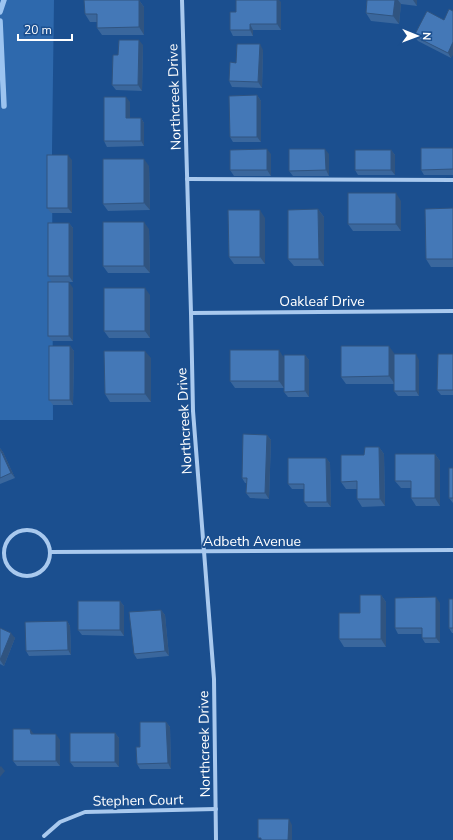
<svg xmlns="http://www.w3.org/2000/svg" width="453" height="840" viewBox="0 0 453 840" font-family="'Nunito Sans',sans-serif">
  <rect width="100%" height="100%" fill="#1b4f8f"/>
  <polygon fill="#2e69ad" points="0,0 54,0 52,150 53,420 0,420"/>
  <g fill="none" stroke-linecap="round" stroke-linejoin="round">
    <g stroke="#9cc4f0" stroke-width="5.5">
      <polyline points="0,12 4,0"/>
      <polyline points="0,21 4,106"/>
    </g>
    <g stroke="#a9c9ee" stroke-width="4">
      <polyline points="182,0 191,313 193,411 214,679 216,840"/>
      <polyline points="187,179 453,180"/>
      <polyline points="191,313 453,311"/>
      <circle cx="27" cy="553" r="23"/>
      <polyline points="50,552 453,550"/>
      <polyline points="44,836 60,822 85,812 216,809"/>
    </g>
  </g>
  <g fill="#3a679d">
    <polygon points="108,0 139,0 144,7 144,35 102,35 97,28 97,22 90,22 85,14"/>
    <polygon points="367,0 417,0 417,6 401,4 399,24 371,21 366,13"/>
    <polygon points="281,2 281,30 253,30 253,36 233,36 230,30 236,12"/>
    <polygon points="444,20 451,58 418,41 414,36"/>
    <polygon points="143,45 142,91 116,90 112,85 118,55"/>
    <polygon points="263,50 262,88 232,87 229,81 236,63"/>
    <polygon points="257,95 261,101 261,142 233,142 230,137"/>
    <polygon points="130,102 130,118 141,118 144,123 144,146 107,147 104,141"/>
    <polygon points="453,148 453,175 424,175 421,170"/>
    <polygon points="391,150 395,155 395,175 358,175 355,170"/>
    <polygon points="271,154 271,176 234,176 230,170"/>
    <polygon points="329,154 329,176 293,176 289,171"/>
    <polygon points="72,160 72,213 51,213 47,208"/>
    <polygon points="149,166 150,210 108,211 103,204"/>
    <polygon points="401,201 401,231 353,231 348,224"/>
    <polygon points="453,208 453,267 431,267 426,259"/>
    <polygon points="318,209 324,217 324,266 294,266 288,259"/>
    <polygon points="265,218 265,264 234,264 229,257"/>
    <polygon points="69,223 73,228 73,282 52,282 48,276"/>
    <polygon points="149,229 150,273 108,273 103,266"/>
    <polygon points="73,288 73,341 52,341 48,336"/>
    <polygon points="150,295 150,338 109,338 104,331"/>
    <polygon points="70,346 74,351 73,405 53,405 49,400"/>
    <polygon points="394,353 394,362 419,360 419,396 398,396 394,391 394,384 346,384 341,377"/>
    <polygon points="453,354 453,395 441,395 437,390"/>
    <polygon points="305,355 309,360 309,397 288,397 284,392 284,388 235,388 230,381 284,358"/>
    <polygon points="151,358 151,402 110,402 105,394"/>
    <polygon points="267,435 271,440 269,499 250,498 246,493 247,483 245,483 242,478"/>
    <polygon points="379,447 384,454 385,506 362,507 357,499 357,489 346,489 341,482 364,455"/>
    <polygon points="0,448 3,452 15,478 0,484"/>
    <polygon points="435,454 440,461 440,506 416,506 411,498 411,488 401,488 395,481"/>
    <polygon points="326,458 330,463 331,507 308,507 304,502 304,489 292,489 288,484"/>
    <polygon points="453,468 453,503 449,498"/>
    <polygon points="381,595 386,602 386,647 344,647 339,639"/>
    <polygon points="453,599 453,633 452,633 449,628"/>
    <polygon points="120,601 124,606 124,636 82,635 78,630"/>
    <polygon points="440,603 440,643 425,643 422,638 422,634 398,634 395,628"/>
    <polygon points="161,610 165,615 169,656 137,659 134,654"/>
    <polygon points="67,621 70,626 71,655 29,656 26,651"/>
    <polygon points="0,628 15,638 4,666 0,664"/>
    <polygon points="166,722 170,727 171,769 140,769 137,764 140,747"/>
    <polygon points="115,733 119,738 119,767 74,767 70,762"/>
    <polygon points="34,734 60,740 60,766 17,766 13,761"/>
  </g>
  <g fill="#305480">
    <polygon points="139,0 144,7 144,35 139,27"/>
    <polygon points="277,0 279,0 281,2 281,30 277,24"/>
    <polygon points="395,0 398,0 401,4 399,24 393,16"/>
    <polygon points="413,0 417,0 417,6"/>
    <polygon points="250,24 253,30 253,36 250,30"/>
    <polygon points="139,40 143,45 142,91 138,85"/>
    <polygon points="453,42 453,55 451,58 448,53"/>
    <polygon points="260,44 263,50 262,88 258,82"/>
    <polygon points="257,95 261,101 261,142 257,137"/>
    <polygon points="126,97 130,102 130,124 126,118"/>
    <polygon points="141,118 144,123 144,146 141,141"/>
    <polygon points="267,149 271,154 271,176 267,170"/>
    <polygon points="325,149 329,154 329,176 326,170"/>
    <polygon points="391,150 395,155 395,175 391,170"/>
    <polygon points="68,155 72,160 72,213 68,208"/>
    <polygon points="144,159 149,166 150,210 144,203"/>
    <polygon points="396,193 401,201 401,231 396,224"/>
    <polygon points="318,209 324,217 324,266 319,259"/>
    <polygon points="260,210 265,218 265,264 260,257"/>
    <polygon points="144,222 149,229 150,273 144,266"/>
    <polygon points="69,223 73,228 73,282 69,276"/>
    <polygon points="69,282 73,288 73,341 69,336"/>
    <polygon points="145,288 150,295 150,338 145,331"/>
    <polygon points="70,346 74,351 73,405 70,400"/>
    <polygon points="389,346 394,353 395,384 389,376"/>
    <polygon points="279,350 284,358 284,388 279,381"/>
    <polygon points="145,351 151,358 151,402 145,394"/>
    <polygon points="416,354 419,360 419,396 416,391"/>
    <polygon points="305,355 309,360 309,397 305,391"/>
    <polygon points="267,435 271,440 269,499 265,493"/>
    <polygon points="379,447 384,454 385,506 380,499"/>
    <polygon points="0,448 3,452 15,478 11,473"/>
    <polygon points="435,454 440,461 440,506 435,498"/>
    <polygon points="326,458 330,463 331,507 327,502"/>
    <polygon points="381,595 386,602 386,647 381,639"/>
    <polygon points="436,597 440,603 440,643 436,638"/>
    <polygon points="120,601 124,606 124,636 120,630"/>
    <polygon points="161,610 165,615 169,656 165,651"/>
    <polygon points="67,621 70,626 71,655 68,650"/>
    <polygon points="11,633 15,638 4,666 0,660"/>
    <polygon points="166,722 170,727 171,769 168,763"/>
    <polygon points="30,729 34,734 31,734"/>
    <polygon points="115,733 119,738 119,767 115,762"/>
    <polygon points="56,734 60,740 60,766 56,761"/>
    <polygon points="1,766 5,771 0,777 0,767"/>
    <polygon points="289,819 292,825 292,840 288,840"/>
  </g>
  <g fill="#4478b7" stroke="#305480">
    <polygon points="84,0 139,0 139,27 97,28 97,14 85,14"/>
    <polygon points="236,0 277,0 277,24 250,24 250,30 230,30 230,12 236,12"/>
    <polygon points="367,0 395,0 393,16 366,13"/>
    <polygon points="449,9 453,11 453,42 448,53 414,36 427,11 444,20"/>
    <polygon points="119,40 139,40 138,85 112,85 113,55 118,55"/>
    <polygon points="237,44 260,44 258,82 229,81 230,62 236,63"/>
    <polygon points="257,95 257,137 230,137 229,96"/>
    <polygon points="104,97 126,97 126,118 141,118 141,141 104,141"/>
    <polygon points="421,148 453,148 453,169 421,170"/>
    <polygon points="267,149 267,170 230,170 230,150"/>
    <polygon points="289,149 325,149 326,170 289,171"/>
    <rect x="355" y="150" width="36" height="20"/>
    <rect x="47" y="155" width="21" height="53"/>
    <polygon points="103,159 144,159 144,203 103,204"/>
    <rect x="348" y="193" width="48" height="31"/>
    <polygon points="453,208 453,259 426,259 425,209"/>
    <polygon points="318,209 319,259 288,259 288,210"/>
    <polygon points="228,210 260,210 260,257 229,257"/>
    <rect x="103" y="222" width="41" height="44"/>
    <rect x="48" y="223" width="21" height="53"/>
    <rect x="48" y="282" width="21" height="54"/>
    <rect x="104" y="288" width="41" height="43"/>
    <rect x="49" y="346" width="21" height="54"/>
    <polygon points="341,346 389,346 389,376 341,377"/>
    <rect x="230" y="350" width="49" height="31"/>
    <polygon points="104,351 145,351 145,394 105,394"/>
    <rect x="394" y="354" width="22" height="37"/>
    <polygon points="438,354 453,354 453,390 437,390"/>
    <polygon points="284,355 305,355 305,391 284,392"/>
    <polygon points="243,434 267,435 265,493 246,493 247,478 242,478"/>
    <polygon points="365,447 379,447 380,499 357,499 357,481 341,482 341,455 364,455"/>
    <polygon points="0,449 11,473 0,478"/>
    <polygon points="395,454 435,454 435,498 411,498 411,481 395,481"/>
    <polygon points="288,458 326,458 327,502 304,502 304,484 288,484"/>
    <rect x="449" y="468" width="4" height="30"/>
    <polygon points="360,595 381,595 381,639 339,639 339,613 360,613"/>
    <polygon points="436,597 436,638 422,638 422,628 395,628 395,598"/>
    <rect x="449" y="599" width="4" height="29"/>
    <rect x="78" y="601" width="42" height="29"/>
    <polygon points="161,610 165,651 134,654 129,612"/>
    <polygon points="67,621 68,650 26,651 25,622"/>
    <polygon points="0,628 11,633 0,660"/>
    <polygon points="140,722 166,722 168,763 137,764 136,747 140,747"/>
    <polygon points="13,729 30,729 31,734 56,734 56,761 13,761"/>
    <rect x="70" y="733" width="45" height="29"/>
    <polygon points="258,819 289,819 288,840 261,840 261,838 258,838"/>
  </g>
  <g text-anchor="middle" stroke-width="4" stroke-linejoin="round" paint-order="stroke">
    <g font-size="14" fill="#fff" stroke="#1b4f8f">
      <text transform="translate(174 97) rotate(-92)" y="5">Northcreek Drive</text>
      <text x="322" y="306">Oakleaf Drive</text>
      <text transform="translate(184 421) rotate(-93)" y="5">Northcreek Drive</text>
      <text x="252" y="546">Adbeth Avenue</text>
      <text transform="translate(204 744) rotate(-91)" y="5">Northcreek Drive</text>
      <text transform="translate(138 800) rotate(-1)" y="5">Stephen Court</text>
    </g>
  </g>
  <g transform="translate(417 36) rotate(91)" stroke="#1b4f8f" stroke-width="3" paint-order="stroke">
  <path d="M0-3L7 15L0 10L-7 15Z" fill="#ffffff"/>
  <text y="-6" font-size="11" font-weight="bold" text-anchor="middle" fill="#ffffff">N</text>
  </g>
  <path d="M18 34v6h54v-6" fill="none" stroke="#ffffff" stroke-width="2"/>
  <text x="24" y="34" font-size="12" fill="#ffffff" stroke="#1b4f8f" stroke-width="3" paint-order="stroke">20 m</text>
</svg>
